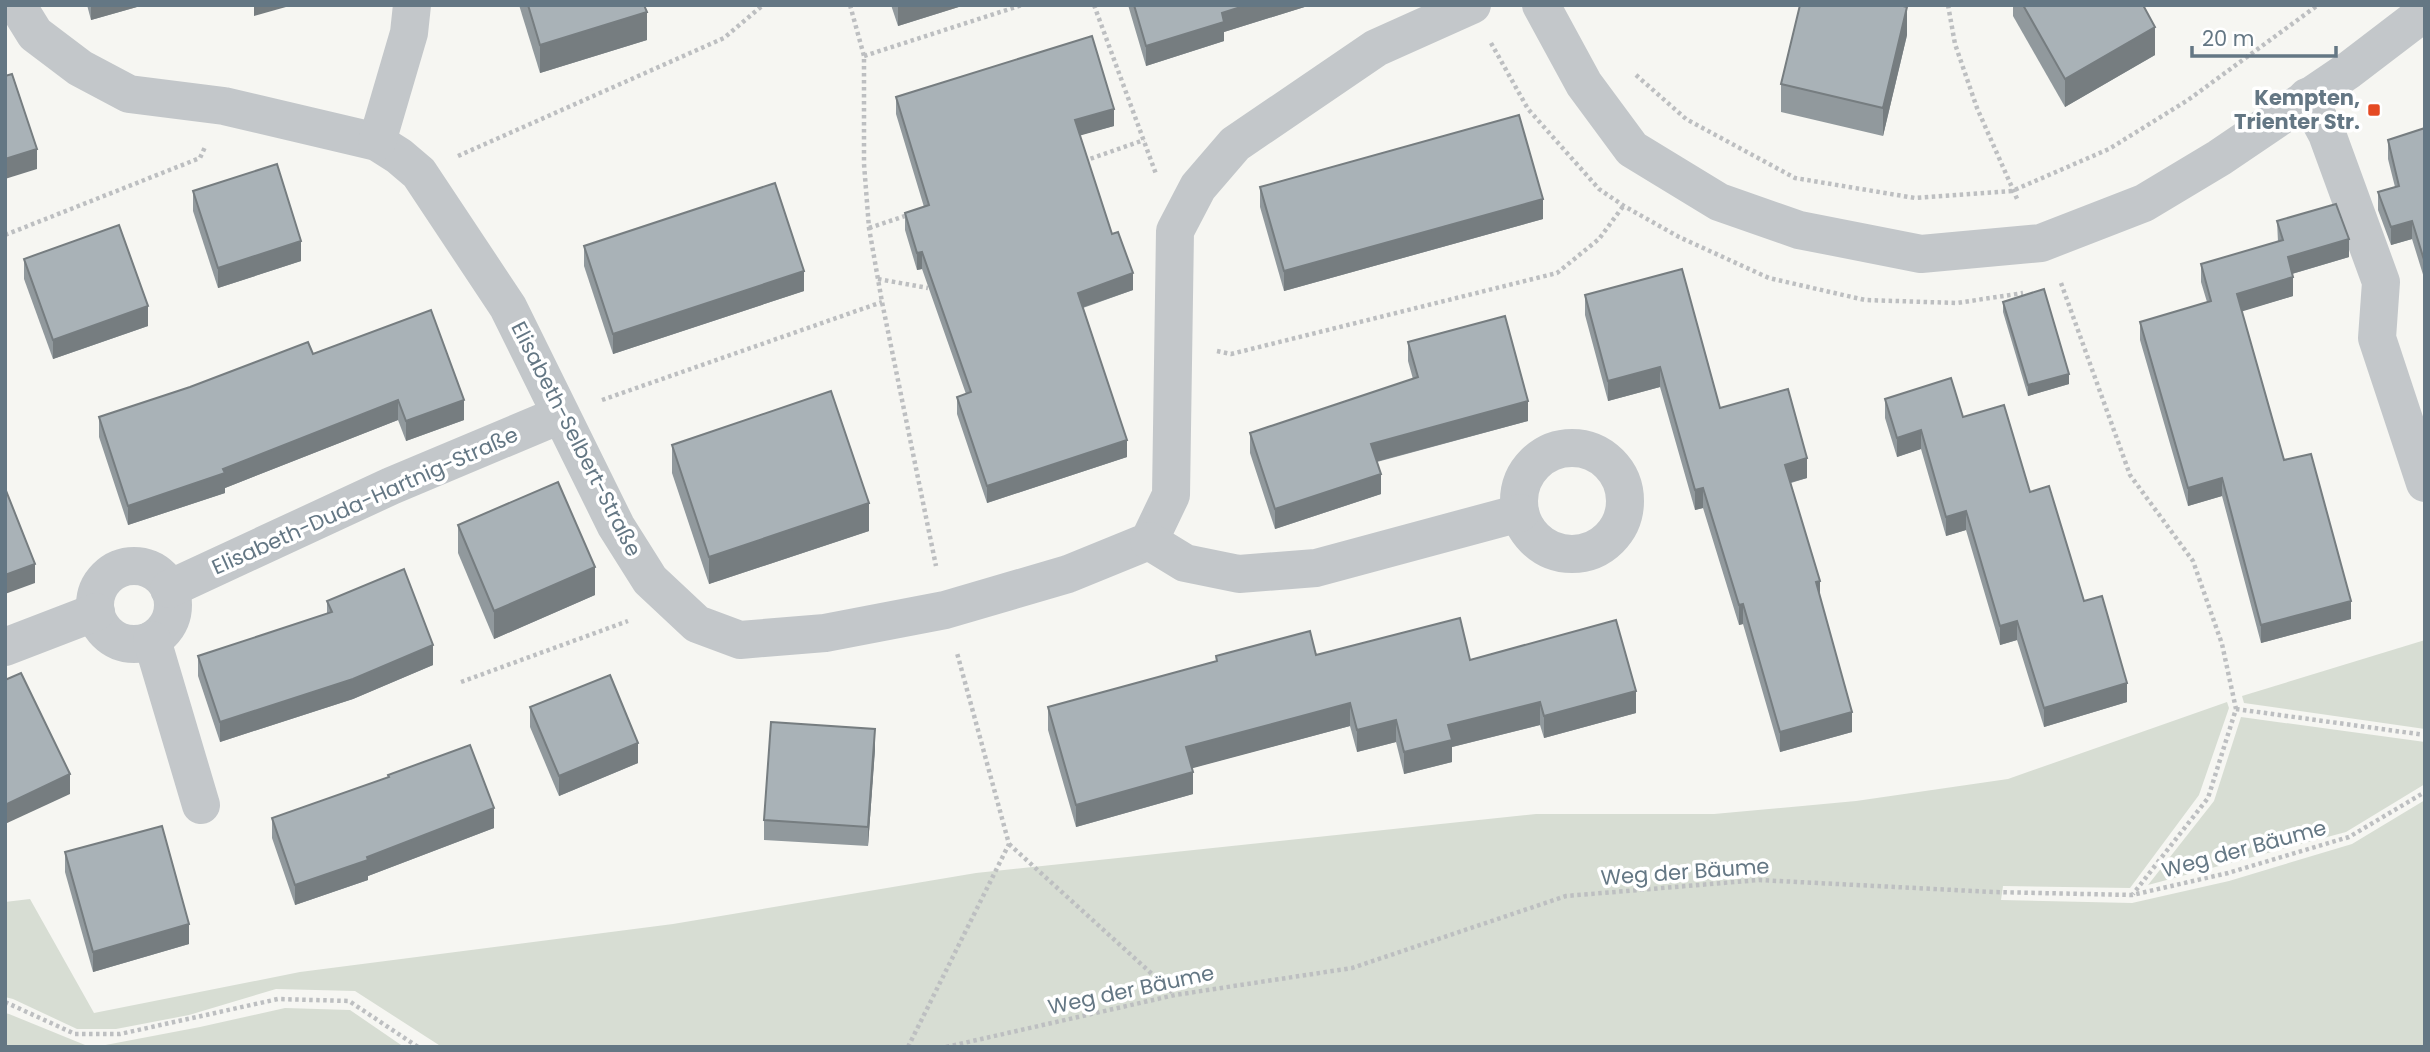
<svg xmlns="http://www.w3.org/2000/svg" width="2430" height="1052" viewBox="0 0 2430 1052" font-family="Poppins,sans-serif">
  <rect width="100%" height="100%" fill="#f6f6f2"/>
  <g fill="#d7ddd3">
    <polygon points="2425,640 2425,729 2244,703 2242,696"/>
    <polygon points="2227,702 2229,708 2199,795 2130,888 2003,886 2001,900 2132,903 2229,881 2352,844 2425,800 2425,1047 442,1047 355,991 276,989 189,1015 116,1029 77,1029 13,999 5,997 5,902 30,899 94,1013 300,972 673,924 976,873 1536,814 1714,814 1856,801 2008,779"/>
    <polygon points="2241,717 2425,742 2425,784 2346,832 2148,885 2214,801"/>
    <polygon points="285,1008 350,1010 404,1047 95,1047 200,1027"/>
    <polygon points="5,1013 9,1014 90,1047 5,1047"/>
  </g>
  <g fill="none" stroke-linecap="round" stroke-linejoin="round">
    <g stroke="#bdbfc1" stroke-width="4.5" stroke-dasharray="3.5 3.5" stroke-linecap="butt">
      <polyline points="850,5 864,56 864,164 869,228 882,302 936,566"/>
      <polyline points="1094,5 1156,174"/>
      <polyline points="1948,5 1955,44 1977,108 2018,201"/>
      <polyline points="1491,43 1528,109 1599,189 1624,206 1679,237 1769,278 1865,300 1957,303 2023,293"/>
      <polyline points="864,56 1022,5"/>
      <polyline points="1636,75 1686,119 1795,178 1915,198 2012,191 2109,149 2188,100 2318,5"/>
      <polyline points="458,156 724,38 763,5"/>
      <polyline points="1084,161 1144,140"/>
      <polyline points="869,228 908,215"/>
      <polyline points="5,235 200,158 205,147"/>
      <polyline points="878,279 928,288"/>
      <polyline points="2061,283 2130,475 2193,561 2222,644 2236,709 2208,798 2133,894"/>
      <polyline points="1217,351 1231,354 1557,273 1599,239 1624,205"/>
      <polyline points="602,400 882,302"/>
      <polyline points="461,682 628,621"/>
      <polyline points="2236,709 2425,735"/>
      <polyline points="1009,844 1174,994"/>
      <polyline points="5,1002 75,1034 120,1034 278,999 349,1001 418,1047"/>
      <polyline points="908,1047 1009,844 957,653"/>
      <polyline points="946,1047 1175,995 1352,968 1566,896 1759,880 1993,892 2132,895 2228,873 2349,837 2425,792"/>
    </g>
    <g stroke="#c3c7ca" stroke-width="38">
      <polyline points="17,5 35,34 80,68 129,94 224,106 377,142 399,156 419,173 508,307 616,526 650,580 697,624 740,640 825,633 945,610 1068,574 1149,541 1171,495 1175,231 1198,187 1235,144 1376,48 1472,5"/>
      <polyline points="1541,5 1584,84 1632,149 1719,202 1799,230 1921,254 2041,243 2144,203 2219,158 2349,70 2425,12"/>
      <polyline points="2307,97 2327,134 2381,282 2377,338 2425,483"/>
      <polyline points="377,142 409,33 412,5"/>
      <circle cx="1572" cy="501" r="53"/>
      <polyline points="1149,541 1185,563 1239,574 1316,568 1520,513"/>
      <circle cx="134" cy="605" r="39"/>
      <polyline points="169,589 391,486 560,415"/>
      <polyline points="152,640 201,805"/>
      <polyline points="5,647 96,612"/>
    </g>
  </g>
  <g fill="#91999d">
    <polygon points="87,5 144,5 91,20"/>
    <polygon points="519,5 644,5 647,40 540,73"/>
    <polygon points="891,5 965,5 898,26"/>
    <polygon points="1128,5 1311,5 1224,32 1224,41 1146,66"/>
    <polygon points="2013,5 2143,5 2155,55 2065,107 2013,16"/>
    <polygon points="1907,35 1883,136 1781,112 1781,84"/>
    <polygon points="896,97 1114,126 1080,135 1112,234 1133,290 1083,308 1127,457 987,503 957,414 957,397 966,394 922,269 917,270 905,230 905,213 924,207 896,114"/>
    <polygon points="2425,128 2425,281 2412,239 2391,245 2378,210 2378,192 2395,187 2388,159 2388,140"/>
    <polygon points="1260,187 1543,219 1284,291 1260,207"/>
    <polygon points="193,191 301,261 218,288 193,211"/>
    <polygon points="2277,221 2349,257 2292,274 2293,296 2241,311 2284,460 2351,619 2261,643 2222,496 2188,506 2140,340 2140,322 2207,302 2201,282 2201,264 2278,242"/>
    <polygon points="584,246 804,291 613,354 584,266"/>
    <polygon points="24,259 148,326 53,359 24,279"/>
    <polygon points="1585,295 1720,408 1807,478 1791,483 1820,597 1852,732 1780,752 1743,624 1739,625 1703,508 1695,510 1660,387 1608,401 1585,315"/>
    <polygon points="2003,302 2069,384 2028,396 2003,312"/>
    <polygon points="1408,342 1528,421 1377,462 1381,494 1275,529 1250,453 1250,433 1413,379 1408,361"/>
    <polygon points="313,354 464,420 406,441 398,420 225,488 225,493 128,525 99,437 99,417"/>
    <polygon points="1885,399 1963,417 2030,492 2084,601 2127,702 2044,727 2017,640 2000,645 1966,530 1946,536 1921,449 1897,457 1885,418"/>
    <polygon points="672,445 869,531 709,584 672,473"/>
    <polygon points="458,525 595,595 494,639 458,553"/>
    <polygon points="327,601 433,665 353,699 220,742 198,676 198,656 327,614"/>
    <polygon points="1316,655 1470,660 1636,713 1544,738 1540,725 1452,747 1452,762 1404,774 1396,742 1357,752 1350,726 1191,768 1193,794 1076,827 1048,730 1048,707 1216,661 1216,656"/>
    <polygon points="530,707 638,763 559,796 530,727"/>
    <polygon points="875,749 868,846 764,840 764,820"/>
    <polygon points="388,775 494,828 368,876 368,880 295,905 272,838 272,818 388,778"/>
    <polygon points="65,852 189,944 93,972 65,872"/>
  </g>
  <g fill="#767d80">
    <polygon points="91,5 144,5 91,20"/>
    <polygon points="254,5 293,5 254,16"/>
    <polygon points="901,5 965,5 898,26 898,6"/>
    <polygon points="1247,5 1311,5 1224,32 1224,41 1146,66 1146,46 1222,13"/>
    <polygon points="1907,7 1907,35 1883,136 1883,108"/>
    <polygon points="647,12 647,40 540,73 540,45"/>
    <polygon points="2155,27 2155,55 2065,107 2065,79"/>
    <polygon points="1114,109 1114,126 1075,137 1075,120"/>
    <polygon points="37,149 37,169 5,179 5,159"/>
    <polygon points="1543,199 1543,219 1284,291 1284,271"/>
    <polygon points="2412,221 2412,239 2391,245 2391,227"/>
    <polygon points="2349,239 2349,257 2288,275 2288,257"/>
    <polygon points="301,241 301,261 218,288 218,268"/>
    <polygon points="922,252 922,269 917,270 917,253"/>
    <polygon points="804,271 804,291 613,354 613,334"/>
    <polygon points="1133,273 1133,290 1078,309 1078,293"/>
    <polygon points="2293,277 2293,296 2237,313 2237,294"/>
    <polygon points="148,306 148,326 53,359 53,340"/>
    <polygon points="1660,367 1660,387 1608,401 1608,381"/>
    <polygon points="2069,374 2069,384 2028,396 2028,385"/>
    <polygon points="398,400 398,420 225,488 225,493 128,525 128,506"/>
    <polygon points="464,400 464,420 406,441 406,421"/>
    <polygon points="1528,401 1528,421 1371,463 1371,444"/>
    <polygon points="1921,430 1921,449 1897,457 1897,438"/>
    <polygon points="1127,440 1127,457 987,503 987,486"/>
    <polygon points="1807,458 1807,478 1785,484 1785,465"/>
    <polygon points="1381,474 1381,494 1275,529 1275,509"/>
    <polygon points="2222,478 2222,496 2188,506 2188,488"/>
    <polygon points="1703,488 1703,508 1695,510 1695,490"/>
    <polygon points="869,503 869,531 709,584 709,557"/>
    <polygon points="1966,511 1966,530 1946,536 1946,517"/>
    <polygon points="35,564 35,583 5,594 5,575"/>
    <polygon points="595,567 595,595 494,639 494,611"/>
    <polygon points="1820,581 1820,601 1816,582"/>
    <polygon points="2351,601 2351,619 2261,643 2261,625"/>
    <polygon points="1743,604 1743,624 1739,625 1739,605"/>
    <polygon points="2017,621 2017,640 2000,645 2000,626"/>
    <polygon points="433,645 433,665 353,699 220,742 220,722"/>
    <polygon points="2127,683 2127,702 2044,727 2044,708"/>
    <polygon points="1636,691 1636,713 1544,738 1544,716"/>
    <polygon points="1540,702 1540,725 1452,747 1452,762 1404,774 1404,752 1448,725"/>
    <polygon points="1350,703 1350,726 1186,770 1186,747"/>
    <polygon points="1852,712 1852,732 1780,752 1780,732"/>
    <polygon points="1396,720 1396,742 1357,752 1357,730"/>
    <polygon points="875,729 875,749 868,846 868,827"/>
    <polygon points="638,743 638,763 559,796 559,776"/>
    <polygon points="1193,772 1193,794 1076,827 1076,805"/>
    <polygon points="70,774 70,794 5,824 5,805"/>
    <polygon points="494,808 494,828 368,876 368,880 295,905 295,885"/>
    <polygon points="189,924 189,944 93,972 93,952"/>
  </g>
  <g fill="#a9b2b7" stroke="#767d80" stroke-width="2">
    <polygon points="528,5 644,5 647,12 540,45"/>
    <polygon points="1134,5 1247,5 1222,13 1224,22 1146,46"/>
    <polygon points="1800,5 1899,5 1907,7 1883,108 1781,84"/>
    <polygon points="2023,5 2143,5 2155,27 2065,79"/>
    <polygon points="1092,36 1114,109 1075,120 1112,234 1118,232 1133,273 1078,293 1127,440 987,486 957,397 971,392 922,252 917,253 905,213 929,205 896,97"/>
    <polygon points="12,74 37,149 5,159 5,76"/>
    <polygon points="1519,115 1543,199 1284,271 1260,187"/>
    <polygon points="2425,128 2425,263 2412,221 2391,227 2378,192 2399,186 2388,140"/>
    <polygon points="277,164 301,241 218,268 193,191"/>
    <polygon points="775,183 804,271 613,334 584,246"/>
    <polygon points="2336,204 2349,239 2288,257 2293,277 2237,294 2284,460 2311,454 2351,601 2261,625 2222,478 2188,488 2140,322 2211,301 2201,264 2283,240 2277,221"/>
    <polygon points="119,225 148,306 53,340 24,259"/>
    <polygon points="1682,269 1720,408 1788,389 1807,458 1785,465 1820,581 1816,582 1852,712 1780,732 1743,604 1739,605 1703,488 1695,490 1660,367 1608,381 1585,295"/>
    <polygon points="2044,289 2069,374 2028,385 2003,302"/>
    <polygon points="431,310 464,400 406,421 398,400 223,469 225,473 128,506 99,417 190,387 308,342 313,354"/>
    <polygon points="1505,316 1528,401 1371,444 1381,474 1275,509 1250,433 1418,377 1408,342"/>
    <polygon points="1951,378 1963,417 2004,405 2030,492 2049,486 2084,601 2102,596 2127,683 2044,708 2017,621 2000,626 1966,511 1946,517 1921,430 1897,438 1885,399"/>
    <polygon points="831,391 869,503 709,557 672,445"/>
    <polygon points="558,482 595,567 494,611 458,525"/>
    <polygon points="5,488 35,564 5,575"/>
    <polygon points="404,569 433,645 353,679 220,722 198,656 332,612 327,601"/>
    <polygon points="1460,618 1470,660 1616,620 1636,691 1544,716 1540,702 1448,725 1452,740 1404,752 1396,720 1357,730 1350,703 1186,747 1193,772 1076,805 1048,707 1217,661 1216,656 1310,631 1316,655"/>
    <polygon points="21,673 70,774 5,805 5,680"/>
    <polygon points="610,675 638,743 559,776 530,707"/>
    <polygon points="771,722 875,729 868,827 764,820"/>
    <polygon points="470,745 494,808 367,857 368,860 295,885 272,818 389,777 388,775"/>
    <polygon points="162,826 189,924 93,952 65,852"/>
  </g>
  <rect fill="#e54a23" stroke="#fff" stroke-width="2.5" x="2367" y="103" width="14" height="14" rx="3.5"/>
  <g text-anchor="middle" stroke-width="7" stroke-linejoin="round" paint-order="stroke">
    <g font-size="21" font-weight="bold" fill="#647784" stroke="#fff" text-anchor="end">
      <text x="2360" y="105">Kempten,<tspan x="2360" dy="24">Trienter Str.</tspan></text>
    </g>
    <g font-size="21" fill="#647784" stroke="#fff">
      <text transform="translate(576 439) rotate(63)" y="7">Elisabeth-Selbert-Straße</text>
      <text transform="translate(365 501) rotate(-24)" y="7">Elisabeth-Duda-Hartnig-Straße</text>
      <text transform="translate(2244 849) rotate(-15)" y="7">Weg der Bäume</text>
      <text transform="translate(1685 872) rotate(-4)" y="7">Weg der Bäume</text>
      <text transform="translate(1131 990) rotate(-12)" y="7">Weg der Bäume</text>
    </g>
  </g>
  <rect width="2430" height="1052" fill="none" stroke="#647784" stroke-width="14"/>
  <path d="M2192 46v10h144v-10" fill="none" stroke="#647784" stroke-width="3.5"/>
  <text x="2202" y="46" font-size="21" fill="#647784" stroke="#ffffff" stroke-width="5" paint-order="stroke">20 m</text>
</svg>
